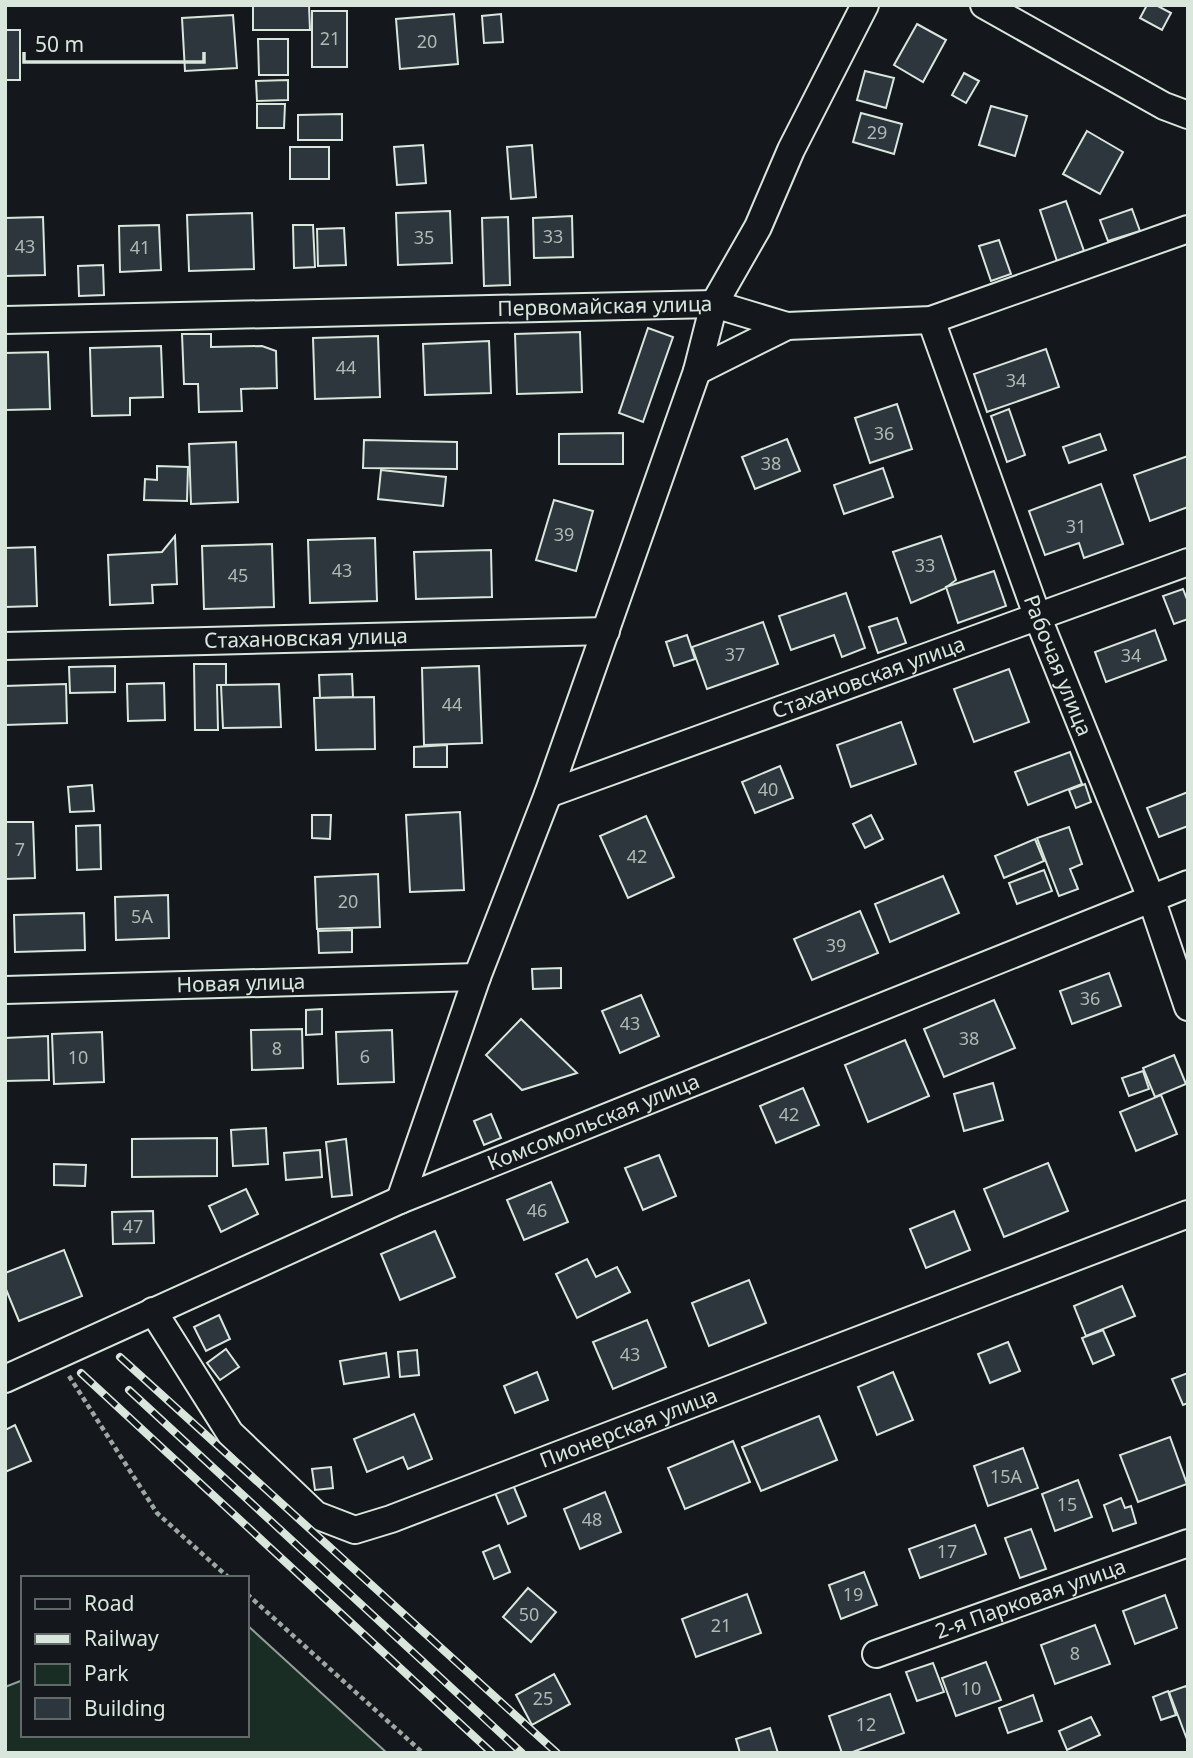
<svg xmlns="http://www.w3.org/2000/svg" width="1193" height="1758" viewBox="0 0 1193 1758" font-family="'Noto Sans',sans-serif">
  <rect width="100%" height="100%" fill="#14181c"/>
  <polygon fill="#1a2d24" stroke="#939e99" stroke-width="2" points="247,1625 387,1753 5,1753 5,1687 23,1680 23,1735 247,1735"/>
  <g fill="#2c363c" stroke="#d8e6dc" stroke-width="2">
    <polygon points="253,5 309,5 310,30 253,30"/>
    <polygon points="1147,5 1156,5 1171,13 1162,30 1140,18"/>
    <rect x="312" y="11" width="35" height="56"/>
    <polygon points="454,14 458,64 400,69 396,19"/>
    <polygon points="501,14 503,42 484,43 482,16"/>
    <polygon points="233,15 237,68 185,71 182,18"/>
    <polygon points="917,24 946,40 923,82 894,65"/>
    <rect x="5" y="30" width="15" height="50"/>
    <polygon points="258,39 288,39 288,75 259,75"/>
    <polygon points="865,71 894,78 886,108 857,100"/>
    <polygon points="964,73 979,81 966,103 952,95"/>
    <polygon points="288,80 288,100 257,101 256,81"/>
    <polygon points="257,104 285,104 284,128 257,128"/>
    <polygon points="991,106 1027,116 1015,156 979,145"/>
    <polygon points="861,113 902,124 894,154 853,142"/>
    <polygon points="342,114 342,140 298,140 298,115"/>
    <polygon points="1087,131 1123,152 1100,194 1063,174"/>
    <polygon points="423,145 426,183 397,185 394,147"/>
    <polygon points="532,145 536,197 511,199 507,147"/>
    <rect x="290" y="147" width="39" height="32"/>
    <polygon points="1066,201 1084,251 1057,261 1040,210"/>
    <polygon points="1132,209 1140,231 1108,241 1100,220"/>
    <polygon points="450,211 452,263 398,265 396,213"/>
    <polygon points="252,213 254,269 189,271 187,215"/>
    <polygon points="572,216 573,257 534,258 533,218"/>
    <polygon points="43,217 45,275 5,276 5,218"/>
    <polygon points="508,217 510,285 484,286 482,218"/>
    <polygon points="159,225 161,270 120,272 119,226"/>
    <polygon points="293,225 313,225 315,267 294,268"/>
    <polygon points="344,228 346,265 318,266 317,229"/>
    <polygon points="999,240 1011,274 991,281 979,246"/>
    <polygon points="103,265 104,295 79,296 78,266"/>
    <polygon points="648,328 673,337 643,422 619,413"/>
    <polygon points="580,332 582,392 517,394 515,334"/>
    <polygon points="182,334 211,334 211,347 262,346 276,351 277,388 241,389 242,411 199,412 198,384 184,384"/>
    <polygon points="378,336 380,397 315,399 313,338"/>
    <polygon points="489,341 491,393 425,395 423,344"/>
    <polygon points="161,346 163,397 130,398 130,415 92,416 90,348"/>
    <polygon points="1046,349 1059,387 987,412 974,374"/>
    <polygon points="48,352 50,409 5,410 5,353"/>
    <polygon points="897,404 912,449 870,463 855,418"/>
    <polygon points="1009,409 1025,455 1007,462 991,416"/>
    <polygon points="623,433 623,464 559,464 559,434"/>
    <polygon points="1100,434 1106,450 1069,463 1063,447"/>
    <polygon points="787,439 800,471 755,489 742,457"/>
    <polygon points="364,440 457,442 457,469 363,468"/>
    <polygon points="236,442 238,502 191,504 189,444"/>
    <polygon points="1188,456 1188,507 1150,521 1134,475"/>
    <polygon points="157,466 188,467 187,501 144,500 145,479 157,480"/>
    <polygon points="883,468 893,497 844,514 834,485"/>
    <polygon points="381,470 446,477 443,506 378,499"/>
    <polygon points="1101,484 1123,544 1084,558 1079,543 1045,555 1029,511"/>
    <polygon points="554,500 593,511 576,571 536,560"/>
    <polygon points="175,536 177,584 152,585 153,603 110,605 108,555 162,552"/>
    <polygon points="941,536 956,580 944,589 911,603 893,552"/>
    <polygon points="375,538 377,601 310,603 308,540"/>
    <polygon points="272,544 274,607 204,609 202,546"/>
    <polygon points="35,547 37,606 5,607 5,548"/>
    <polygon points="491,550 492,597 416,599 414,552"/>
    <polygon points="994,571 1006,606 958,623 946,587"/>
    <polygon points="1183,589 1188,602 1188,619 1174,624 1163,596"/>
    <polygon points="846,593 865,648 842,657 834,635 791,650 779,616"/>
    <polygon points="897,618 906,643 878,653 869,627"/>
    <polygon points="763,622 778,664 707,689 692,647"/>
    <polygon points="1155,630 1166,660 1106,682 1095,652"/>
    <polygon points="687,635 695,659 674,666 666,642"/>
    <polygon points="194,664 226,664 226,685 217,685 218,730 195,730"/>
    <polygon points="115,666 115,692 70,693 69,667"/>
    <polygon points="479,666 482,743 424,745 422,668"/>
    <polygon points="1009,669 1029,722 974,742 954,689"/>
    <polygon points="352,674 353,697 320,698 319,675"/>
    <polygon points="164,683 165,720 128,721 127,684"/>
    <polygon points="66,684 67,723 5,725 5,686"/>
    <polygon points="279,684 281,727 223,728 221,685"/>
    <polygon points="374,697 375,749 316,750 314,698"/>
    <polygon points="901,722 916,764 851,787 837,745"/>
    <polygon points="447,745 447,767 414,767 414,747"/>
    <polygon points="1070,752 1082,784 1028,805 1015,772"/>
    <polygon points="780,766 793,798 755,813 742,782"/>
    <polygon points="1085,784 1091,802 1076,808 1069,790"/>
    <polygon points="92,785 94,811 70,812 68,787"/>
    <polygon points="1188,792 1188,826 1159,837 1147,808"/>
    <polygon points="460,812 464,890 410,892 406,815"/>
    <polygon points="312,815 331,815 330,839 312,838"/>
    <polygon points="871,815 883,839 865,848 853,824"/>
    <polygon points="646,816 674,877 628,898 600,836"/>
    <polygon points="5,822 33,822 35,878 5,879"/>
    <polygon points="100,825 101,869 77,870 76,826"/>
    <polygon points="1069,827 1082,864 1070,869 1078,889 1059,896 1037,838"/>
    <polygon points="1035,839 1044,861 1004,878 995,856"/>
    <polygon points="1044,870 1052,891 1017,904 1009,883"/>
    <polygon points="378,874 380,927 317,929 315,877"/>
    <polygon points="943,876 959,913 890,942 875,904"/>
    <polygon points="168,895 169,938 116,940 115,897"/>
    <polygon points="860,911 878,953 812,980 794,939"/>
    <polygon points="84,913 85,950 15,952 14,915"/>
    <polygon points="352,930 352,952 319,953 318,931"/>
    <polygon points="561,968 561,988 533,989 532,969"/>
    <polygon points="1109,973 1121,1006 1072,1024 1060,991"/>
    <polygon points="641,995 659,1036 620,1053 602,1011"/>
    <polygon points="994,1000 1015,1048 944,1077 924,1029"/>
    <polygon points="322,1009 322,1034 306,1035 306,1010"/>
    <polygon points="521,1019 577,1073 522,1090 486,1055"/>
    <polygon points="302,1029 303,1068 252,1070 251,1030"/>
    <polygon points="392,1030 394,1082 338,1084 336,1032"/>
    <polygon points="102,1032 104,1082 54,1084 52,1034"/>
    <polygon points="48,1036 49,1080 5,1081 5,1038"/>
    <polygon points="905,1040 929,1096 868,1122 845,1065"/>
    <polygon points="1174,1055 1186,1084 1155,1097 1143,1068"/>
    <polygon points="1143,1071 1149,1089 1129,1096 1122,1078"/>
    <polygon points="993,1083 1003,1120 964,1131 954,1094"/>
    <polygon points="803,1088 819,1125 776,1143 760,1106"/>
    <polygon points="1161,1095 1177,1134 1136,1151 1120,1112"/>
    <polygon points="491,1114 501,1138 484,1145 474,1121"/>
    <polygon points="266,1128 268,1164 233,1166 231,1130"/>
    <polygon points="217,1138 217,1176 132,1177 132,1139"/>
    <polygon points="346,1139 352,1195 332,1197 326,1142"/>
    <polygon points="320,1150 322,1177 286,1180 284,1153"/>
    <polygon points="659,1155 676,1196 643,1210 625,1168"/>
    <polygon points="1048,1163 1068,1211 1004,1237 984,1189"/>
    <polygon points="54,1164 86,1165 85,1186 54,1185"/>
    <polygon points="551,1182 568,1222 524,1240 507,1200"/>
    <polygon points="246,1189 258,1214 221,1232 209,1206"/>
    <polygon points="153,1211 154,1243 113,1244 112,1212"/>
    <polygon points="954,1211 970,1250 926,1268 910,1229"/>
    <polygon points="435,1231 455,1277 400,1300 381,1254"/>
    <polygon points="64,1250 82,1296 19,1321 5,1287 5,1273"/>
    <polygon points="587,1259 596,1277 617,1267 630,1292 577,1318 556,1274"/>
    <polygon points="749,1280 766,1323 709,1346 692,1303"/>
    <polygon points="1122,1286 1135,1316 1086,1336 1074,1306"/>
    <polygon points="219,1315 230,1339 206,1351 194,1327"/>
    <polygon points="647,1320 666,1367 613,1389 593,1342"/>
    <polygon points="1103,1330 1114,1355 1093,1364 1082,1338"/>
    <polygon points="1008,1342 1020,1371 990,1383 978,1354"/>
    <polygon points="226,1349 239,1367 220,1380 207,1363"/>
    <polygon points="417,1350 419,1375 400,1377 398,1352"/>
    <polygon points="386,1353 389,1377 344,1384 340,1361"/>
    <polygon points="537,1372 548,1400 515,1413 504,1386"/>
    <polygon points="893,1372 913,1420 877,1435 858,1387"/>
    <polygon points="1188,1373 1188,1403 1183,1405 1172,1379"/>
    <polygon points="414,1414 432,1459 408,1469 403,1457 367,1472 354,1439"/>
    <polygon points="819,1416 837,1460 761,1491 742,1447"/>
    <polygon points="15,1425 31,1461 5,1472 5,1430"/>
    <polygon points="1170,1437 1187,1484 1138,1502 1120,1455"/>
    <polygon points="733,1441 750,1482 685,1509 668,1468"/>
    <polygon points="1023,1448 1038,1488 988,1506 974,1466"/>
    <polygon points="331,1467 333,1488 315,1490 312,1469"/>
    <polygon points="511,1480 526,1516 508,1524 493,1488"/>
    <polygon points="1078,1480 1092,1517 1055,1531 1042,1494"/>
    <polygon points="605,1492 621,1532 580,1549 564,1509"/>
    <polygon points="1121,1498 1125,1508 1131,1506 1136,1523 1113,1531 1104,1505"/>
    <polygon points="975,1525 986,1554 920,1578 909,1549"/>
    <polygon points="1031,1529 1046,1569 1020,1578 1005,1538"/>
    <polygon points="499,1545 510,1572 494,1579 483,1552"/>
    <polygon points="864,1572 877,1605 841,1619 829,1585"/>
    <polygon points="528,1588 556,1612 531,1642 503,1617"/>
    <polygon points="747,1594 761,1633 696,1657 682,1619"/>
    <polygon points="1165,1595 1177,1628 1135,1644 1123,1611"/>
    <polygon points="1095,1625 1110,1664 1055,1684 1041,1645"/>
    <polygon points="986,1662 1001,1700 956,1716 942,1678"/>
    <polygon points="933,1663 944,1692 917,1701 906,1672"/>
    <polygon points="554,1674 570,1704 532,1725 516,1695"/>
    <polygon points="1186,1686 1188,1691 1188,1742 1169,1692"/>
    <polygon points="1168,1691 1176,1715 1161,1720 1153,1697"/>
    <polygon points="890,1694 904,1733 850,1753 842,1753 829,1716"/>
    <polygon points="1033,1695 1042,1721 1008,1733 999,1708"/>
    <polygon points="1091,1717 1100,1735 1067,1750 1059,1731"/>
    <polygon points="770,1728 778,1753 740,1753 736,1739"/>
  </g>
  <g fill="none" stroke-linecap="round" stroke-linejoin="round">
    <g stroke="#d8e6dc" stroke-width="30">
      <g id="minor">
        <polyline points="984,5 1164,106 1188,115"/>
        <path id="s1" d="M5,320l709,-16 73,22 144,-6 257,-91"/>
        <path id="s2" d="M931,320l107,298 113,280 37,109"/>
        <polyline points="697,371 714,304 758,227 791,150 865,5"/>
        <path id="s3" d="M5,646l601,-15"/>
        <path id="s4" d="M548,794l640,-232"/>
        <path id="s5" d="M5,990l472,-13"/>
        <polyline points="400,1200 477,977 548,794 697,371 787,326"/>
        <path id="s6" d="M153,1311l77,122 86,82 39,15 36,-11 797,-305"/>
        <path id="s7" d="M5,1379l395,-179 788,-316"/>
        <path id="s8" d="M876,1654l312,-111"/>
      </g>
    </g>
    <g stroke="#9da8a2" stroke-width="4.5" stroke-dasharray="5 3.5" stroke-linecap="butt">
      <polyline points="69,1376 157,1513 229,1578"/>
      <polyline points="247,1594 423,1753"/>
    </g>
    <use href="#minor" stroke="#14181c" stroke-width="26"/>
    <g stroke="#d8e6dc" stroke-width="8">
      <g id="rail">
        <polyline points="120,1357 557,1753"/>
        <polyline points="81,1373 492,1753"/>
        <polyline points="129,1390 522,1753"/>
      </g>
    </g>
    <use href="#rail" stroke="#14181c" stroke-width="5" stroke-dasharray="16" stroke-linecap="butt"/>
  </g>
  <g text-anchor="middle" stroke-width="5" stroke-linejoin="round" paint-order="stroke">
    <g font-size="18" fill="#adbab4">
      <text x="330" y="45">21</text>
      <text x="427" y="48">20</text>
      <text x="877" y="139">29</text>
      <text x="553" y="243">33</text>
      <text x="424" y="244">35</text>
      <text x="25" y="253">43</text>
      <text x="140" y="254">41</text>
      <text x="346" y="374">44</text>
      <text x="1016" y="387">34</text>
      <text x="884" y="440">36</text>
      <text x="771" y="470">38</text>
      <text x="1076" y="533">31</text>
      <text x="564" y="541">39</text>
      <text x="925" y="572">33</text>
      <text x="342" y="577">43</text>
      <text x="238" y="582">45</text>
      <text x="735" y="661">37</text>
      <text x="1131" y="662">34</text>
      <text x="452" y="711">44</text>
      <text x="768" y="796">40</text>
      <text x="20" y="856">7</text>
      <text x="637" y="863">42</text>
      <text x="348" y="908">20</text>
      <text x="142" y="923">5А</text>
      <text x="836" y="952">39</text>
      <text x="1090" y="1005">36</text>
      <text x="630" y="1030">43</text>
      <text x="969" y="1045">38</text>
      <text x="277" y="1055">8</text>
      <text x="365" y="1063">6</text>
      <text x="78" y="1064">10</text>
      <text x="789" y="1121">42</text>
      <text x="537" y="1217">46</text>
      <text x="133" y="1233">47</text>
      <text x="630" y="1361">43</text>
      <text x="1006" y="1483">15А</text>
      <text x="1067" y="1511">15</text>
      <text x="592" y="1526">48</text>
      <text x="947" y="1558">17</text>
      <text x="853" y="1601">19</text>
      <text x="529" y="1621">50</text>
      <text x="721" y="1632">21</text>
      <text x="1075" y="1660">8</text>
      <text x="971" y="1695">10</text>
      <text x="543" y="1705">25</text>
      <text x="866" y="1731">12</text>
    </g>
    <g font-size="21" fill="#d8e6dc" stroke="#14181c">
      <text dy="7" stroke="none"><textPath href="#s1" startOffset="600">Первомайская улица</textPath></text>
      <text dy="7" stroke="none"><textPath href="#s3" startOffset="301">Стахановская улица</textPath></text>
      <text dy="7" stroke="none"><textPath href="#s2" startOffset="368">Рабочая улица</textPath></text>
      <text dy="7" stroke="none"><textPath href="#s4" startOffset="341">Стахановская улица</textPath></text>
      <text dy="7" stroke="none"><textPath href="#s5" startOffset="236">Новая улица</textPath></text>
      <text dy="7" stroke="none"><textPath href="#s7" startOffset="642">Комсомольская улица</textPath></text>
      <text dy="7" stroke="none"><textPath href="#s6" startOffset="597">Пионерская улица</textPath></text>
      <text dy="7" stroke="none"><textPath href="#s8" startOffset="164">2-я Парковая улица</textPath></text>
    </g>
  </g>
  <rect width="1193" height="1758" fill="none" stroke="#d8e6dc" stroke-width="14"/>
  <rect x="21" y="1576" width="228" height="161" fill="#14181c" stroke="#626a69" stroke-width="2"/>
  <rect x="35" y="1599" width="35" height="10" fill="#14181c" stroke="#626a69" stroke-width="2"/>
  <text x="84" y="1611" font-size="21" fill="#d8e6dc">Road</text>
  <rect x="35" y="1634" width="35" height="10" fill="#d8e6dc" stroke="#626a69" stroke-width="2"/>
  <text x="84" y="1646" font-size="21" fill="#d8e6dc">Railway</text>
  <rect x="35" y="1664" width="35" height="21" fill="#1a2d24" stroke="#626a69" stroke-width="2"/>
  <text x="84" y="1681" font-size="21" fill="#d8e6dc">Park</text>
  <rect x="35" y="1698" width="35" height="21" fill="#2c363c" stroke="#626a69" stroke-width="2"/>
  <text x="84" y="1716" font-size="21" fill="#d8e6dc">Building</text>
  <path d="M24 52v10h180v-10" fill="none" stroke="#d8e6dc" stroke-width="3.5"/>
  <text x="35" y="52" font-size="21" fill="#d8e6dc" stroke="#14181c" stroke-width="5" paint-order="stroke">50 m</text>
</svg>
